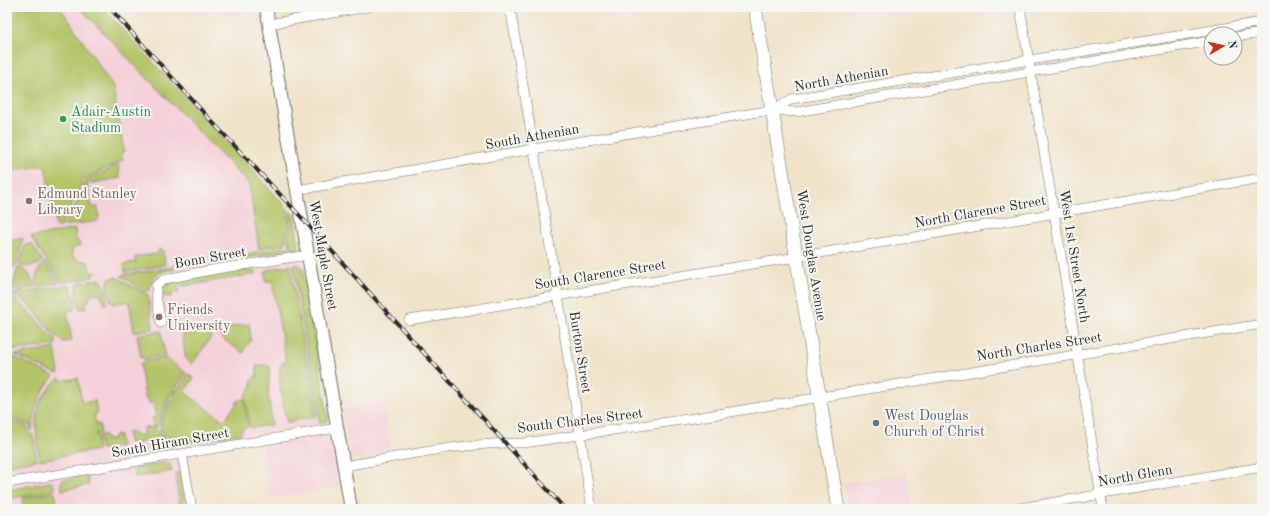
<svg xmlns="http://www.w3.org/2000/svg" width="1269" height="516" viewBox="0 0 1269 516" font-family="'Old Standard TT',serif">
  <rect width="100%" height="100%" fill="#f6f6f2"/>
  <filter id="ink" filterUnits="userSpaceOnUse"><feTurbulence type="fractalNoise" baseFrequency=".025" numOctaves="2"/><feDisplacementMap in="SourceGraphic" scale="8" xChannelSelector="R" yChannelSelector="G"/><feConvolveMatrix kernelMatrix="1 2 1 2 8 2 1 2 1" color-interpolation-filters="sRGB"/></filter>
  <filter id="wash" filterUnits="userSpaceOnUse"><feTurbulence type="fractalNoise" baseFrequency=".012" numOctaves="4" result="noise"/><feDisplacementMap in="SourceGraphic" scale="16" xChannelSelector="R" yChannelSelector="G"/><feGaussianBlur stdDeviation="0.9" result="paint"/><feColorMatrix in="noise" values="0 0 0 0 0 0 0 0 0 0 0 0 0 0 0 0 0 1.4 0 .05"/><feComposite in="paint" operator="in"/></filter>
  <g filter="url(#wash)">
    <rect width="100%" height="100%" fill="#f1e3c9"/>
    <g fill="#f5cfd9">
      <polygon points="7,7 102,7 295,217 328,417 327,421 320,424 177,447 187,509 7,509"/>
      <polygon points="383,402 392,453 354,460 352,459 350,457 342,410"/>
      <polygon points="323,436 328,438 333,447 340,487 271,498 261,446"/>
      <polygon points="907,473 913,509 849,509 844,483"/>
    </g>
    <g fill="#b3c568" stroke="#6f784a">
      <polygon points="7,7 60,7 113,87 124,152 121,153 123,160 84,179 75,198 60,227 56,227 45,165 7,172"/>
      <polygon points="79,7 102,7 287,208 290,226 285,232 286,242 284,245 266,247 259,249 249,184"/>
      <polygon points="118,164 120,178 87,184 92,207 98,207 99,218 97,221 63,226 69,217 83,191 85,183 88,179 104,172"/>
      <polygon points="290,211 294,215 299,247 298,249 291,250 287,233 292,226"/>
      <path d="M75,229l1,10 5,6c-8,2 -10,4 -8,12l5,3 10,2 3,11 5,-1 -3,5 -32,6 -30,-46z"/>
      <polygon points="23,238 17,264 7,270 7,241"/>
      <path d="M32,244l11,17c-7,6 -15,7 -24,4l6,-20z"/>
      <polygon points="288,247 288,251 232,260 228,259 228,257"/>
      <polygon points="159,249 163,251 165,265 125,272 124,264 136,262 135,257 156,254"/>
      <path d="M45,262l13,21 -22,4c-1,-10 1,-18 9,-25z"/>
      <path d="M176,264v4l-2,2c-13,0 -24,6 -24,20l-5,1 -24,-15 6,-2 46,-7z"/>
      <path d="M290,265l26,151 -29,6c-3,-13 -11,-46 -6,-58l5,-2 -14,-81h-6l-1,-8 4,-4z"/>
      <polygon points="293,265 300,265 303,268 328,417 327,421 320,424"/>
      <path d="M18,267c10,3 14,10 16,20l-21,4 -1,-3z"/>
      <polygon points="253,269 256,274 178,287 179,292 172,294 172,297 163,296 161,288 162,285 165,283"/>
      <path d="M116,277l32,18 5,34 -19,3 -5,-31 -16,3c-6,-6 -6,-18 -4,-25z"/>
      <path d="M100,279l5,7 2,17 -2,2 -4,-10c-4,-2 -7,-3 -11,1l-1,5 -3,1v6l-6,1c-4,-7 -4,-18 -2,-26z"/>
      <path d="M69,285c4,6 9,18 5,25l-7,1 5,30 -9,1 -12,-10 -20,-26 -18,-12z"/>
      <polygon points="7,293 9,293 32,314 48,334 56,339 56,343 54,344 55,345 7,351"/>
      <polygon points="249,324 251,340 244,350 245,351 243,353 219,336 218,329"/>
      <polygon points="210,330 211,337 192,364 186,359 182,335"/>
      <polygon points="161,331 165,356 143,359 141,357 137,335"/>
      <polygon points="55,348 59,373 57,374 15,355"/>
      <path d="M7,354l47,22c-16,19 -19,30 -22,55l-3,-6 -22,-8z"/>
      <polygon points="166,358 186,373 169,397 162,413 159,425 156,427 155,425 153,425 152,418 156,417 153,403 149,403 148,398 145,398 140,364 143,362"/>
      <polygon points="264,365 270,367 268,394 272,425 250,428 245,396 252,386 251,382 256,375 258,378 256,366"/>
      <path d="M188,374l6,4 -10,14 40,29 15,-21 5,-1 4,28 -5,1 -3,6 -61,10 -6,-7 -8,1 -5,-1c-1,-6 1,-10 2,-16 5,-20 15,-30 26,-47z"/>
      <path d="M60,378l1,3 17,-3 4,25 13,-2 2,13h-3l2,11 3,-1 2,9 -5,1 2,16 -58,10c-4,-25 -9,-51 9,-71 3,-4 6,-9 11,-11z"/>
      <polygon points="7,420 26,426 33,436 37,460 7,465"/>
      <path d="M153,427l2,1c4,3 3,9 -1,12l-24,4 -2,-8 -1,-1 1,-3h5l2,3 4,1 4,-2v-6z"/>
      <polygon points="118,434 120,436 119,438 121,446 101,449 98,436 104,435 107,440 114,438 115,435"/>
      <polygon points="169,462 172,471 135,477 134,468"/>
      <polygon points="175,473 180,473 185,505 180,507"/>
      <polygon points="87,476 89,485 62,490 61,482 63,480"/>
      <polygon points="51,482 54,485 54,491 7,499 7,490"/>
      <polygon points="55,493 58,509 23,509 23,498"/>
    </g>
  </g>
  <g filter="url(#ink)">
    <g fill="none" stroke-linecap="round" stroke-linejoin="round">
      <g stroke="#706b62" stroke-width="10">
        <g id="minor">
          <polyline points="510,7 558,295 592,509"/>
          <polyline points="1020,7 1103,509"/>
          <polyline points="269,24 368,7"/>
          <polyline points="1235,37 1262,33"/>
          <polyline points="773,110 792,99 1262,22"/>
          <polyline points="297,190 533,149 772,110 796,112 1211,41"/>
          <polyline points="409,320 797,257 1262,178"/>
          <polyline points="161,323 156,295 156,286 165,279 217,269 308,255"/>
          <polyline points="182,454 192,509"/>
          <path d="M344,466c60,-10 119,-24 180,-23l164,-24 574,-95"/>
          <polyline points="7,483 337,428"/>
          <polyline points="1014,509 1262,467"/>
        </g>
      </g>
      <g stroke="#706b62" stroke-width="14">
        <polyline id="tertiary" points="266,7 351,509"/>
      </g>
      <g stroke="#706b62" stroke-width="14">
        <polyline id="secondary" points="755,7 838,509"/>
      </g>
      <use href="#minor" stroke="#fff" stroke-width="9"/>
      <use href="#tertiary" stroke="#fff" stroke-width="12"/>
      <use href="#secondary" stroke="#fff" stroke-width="13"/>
      <g stroke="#2b2b2b" stroke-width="4">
        <polyline id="rail" points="109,7 203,112 302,218 565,509"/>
      </g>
      <use href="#rail" stroke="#f6f6f2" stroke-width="2.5" stroke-dasharray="8" stroke-linecap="butt"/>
    </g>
  </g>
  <circle fill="#2e9e5b" stroke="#f6f6f2" stroke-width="1.5" cx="63" cy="119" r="4"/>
  <g fill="#8d6e63" stroke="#f6f6f2" stroke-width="1.5">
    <circle cx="29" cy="201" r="4"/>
    <circle cx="159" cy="317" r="4"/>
  </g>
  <circle fill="#6b7280" stroke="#f6f6f2" stroke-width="1.5" cx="876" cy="423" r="4"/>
  <g text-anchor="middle" stroke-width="4" stroke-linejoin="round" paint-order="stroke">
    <g font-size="14" fill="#2b2b2b" stroke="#f6f6f2">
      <text transform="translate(841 78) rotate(-10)" y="5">North Athenian</text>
      <text transform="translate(532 136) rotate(-10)" y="5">South Athenian</text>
      <text transform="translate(980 211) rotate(-10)" y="5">North Clarence Street</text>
      <text transform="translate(324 255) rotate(80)" y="5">West Maple Street</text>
      <text transform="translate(812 255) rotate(81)" y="5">West Douglas Avenue</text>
      <text transform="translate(1075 256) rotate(81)" y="5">West 1st Street North</text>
      <text transform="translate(210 257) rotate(-10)" y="5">Bonn Street</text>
      <text transform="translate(600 274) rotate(-9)" y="5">South Clarence Street</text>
      <text transform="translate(1039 346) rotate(-9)" y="5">North Charles Street</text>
      <text transform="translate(581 352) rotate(81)" y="5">Burton Street</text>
      <text transform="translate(580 420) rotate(-7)" y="5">South Charles Street</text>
      <text transform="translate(170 442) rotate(-10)" y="5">South Hiram Street</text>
      <text transform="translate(1135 475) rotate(-10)" y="5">North Glenn</text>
    </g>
    <g font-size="14" fill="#27864d" stroke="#f6f6f2" text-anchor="start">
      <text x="71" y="116">Adair-Austin<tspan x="71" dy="16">Stadium</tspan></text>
    </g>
    <g font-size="14" fill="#785e54" stroke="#f6f6f2" text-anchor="start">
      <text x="37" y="198">Edmund Stanley<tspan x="37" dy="16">Library</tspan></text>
      <text x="167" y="314">Friends<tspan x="167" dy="16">University</tspan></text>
    </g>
    <g font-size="14" fill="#5b616d" stroke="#f6f6f2" text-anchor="start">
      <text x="884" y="420">West Douglas<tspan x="884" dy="16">Church of Christ</tspan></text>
    </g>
  </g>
  <rect width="1269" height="516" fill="none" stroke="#f6f6f2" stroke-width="24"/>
  <g transform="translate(1223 46) rotate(81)"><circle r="19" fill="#f6f6f2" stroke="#a5a5a2"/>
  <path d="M0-3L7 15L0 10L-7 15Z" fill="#c8321e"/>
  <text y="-6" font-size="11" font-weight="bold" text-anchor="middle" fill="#2b2b2b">N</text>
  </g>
</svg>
